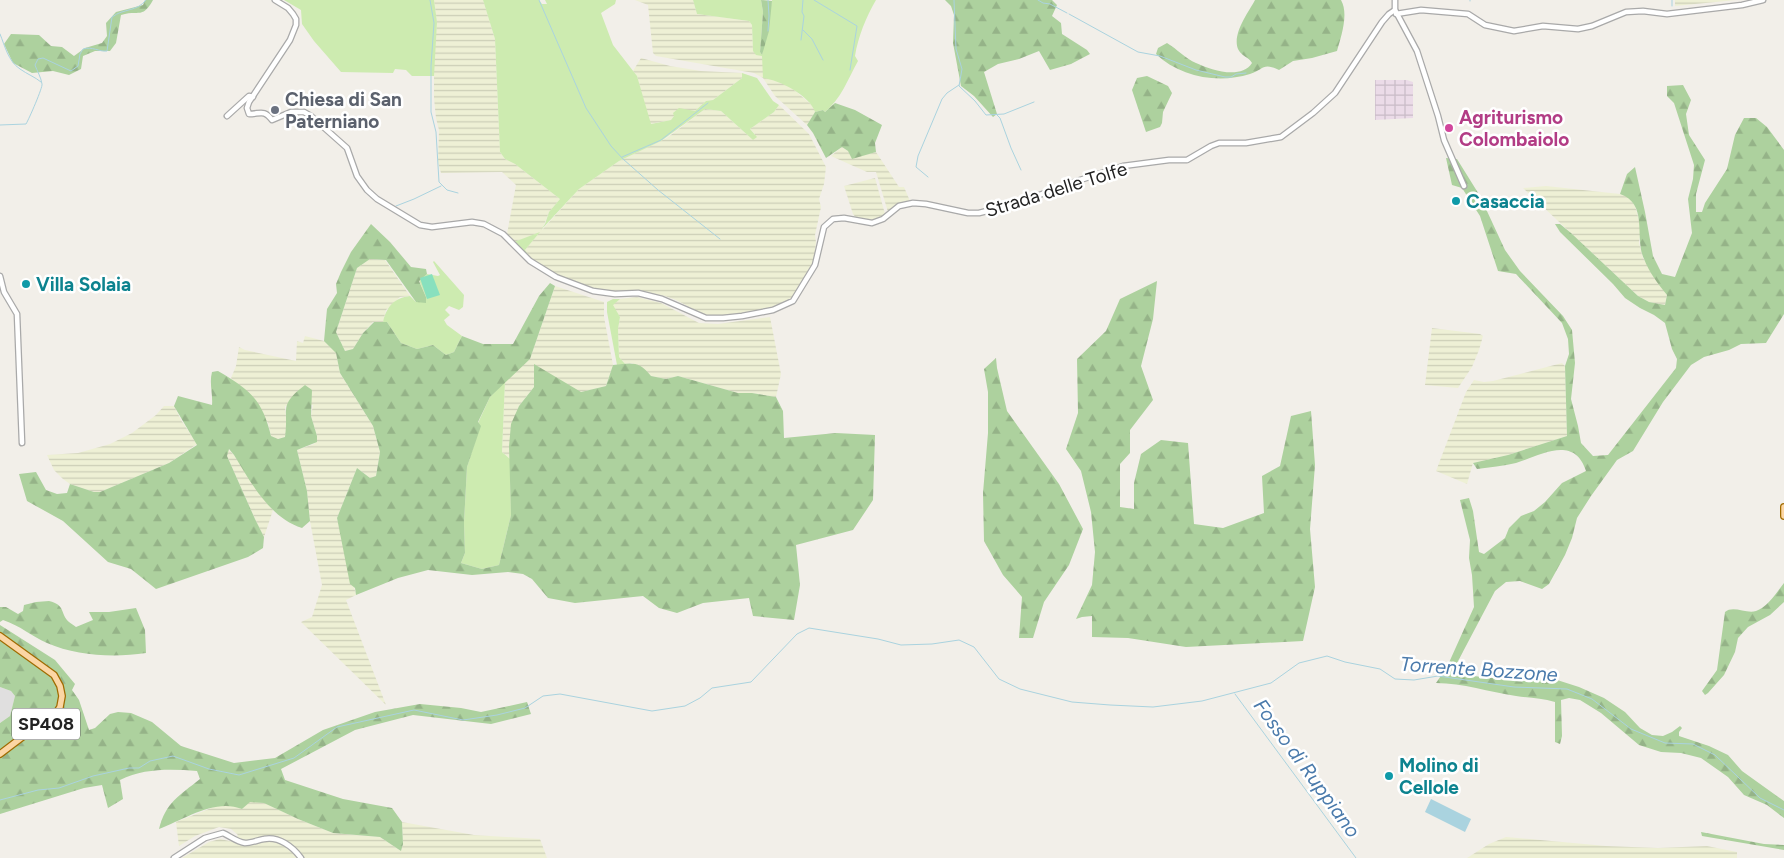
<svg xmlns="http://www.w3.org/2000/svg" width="1784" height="858" viewBox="0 0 1784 858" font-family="Figtree,sans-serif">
  <defs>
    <pattern id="industrial-grid" width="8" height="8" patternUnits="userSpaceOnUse" patternTransform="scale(1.25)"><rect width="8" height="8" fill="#ebdbe8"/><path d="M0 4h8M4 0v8" fill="none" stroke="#c9bcc7"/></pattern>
    <pattern id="farmland-rules" width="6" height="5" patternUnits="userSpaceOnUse" patternTransform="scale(1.25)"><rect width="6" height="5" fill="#eef0d5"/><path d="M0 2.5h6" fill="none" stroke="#ccceb7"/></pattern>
    <pattern id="forest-firs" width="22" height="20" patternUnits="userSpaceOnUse" patternTransform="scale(1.25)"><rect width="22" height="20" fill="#add19e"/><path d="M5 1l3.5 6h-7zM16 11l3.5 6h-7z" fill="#95b388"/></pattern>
  </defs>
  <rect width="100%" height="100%" fill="#f2efe9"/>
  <polygon fill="#e0dfdf" points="0,687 11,691 15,696 10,716 0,723"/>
  <polygon fill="url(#industrial-grid)" points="1375,80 1407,80 1413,82 1413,118 1375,120"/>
  <g fill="url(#farmland-rules)">
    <polygon points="434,0 483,0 495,39 500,152 505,159 515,164 560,199 549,212 542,230 579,189 619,161 667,138 705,109 721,111 753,140 755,134 750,129 774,112 779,105 809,134 826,167 824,184 819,199 821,207 815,235 816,242 814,260 793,297 772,308 740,316 707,316 676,300 665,296 639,290 604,291 593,289 555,275 532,260 525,250 539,233 514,242 507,234 516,185 502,172 441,173 438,162 439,130 436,118 434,98 434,56 437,22"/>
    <polygon points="635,0 693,0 697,14 749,21 752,25 753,51 762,55 773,79 787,84 813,106 815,112 807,125 775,96 763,78 754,73 656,56 653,53 648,5"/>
    <polygon points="1675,0 1736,0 1675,6"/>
    <polygon points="641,58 670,66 701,71 742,73 742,78 713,100 706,101 695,111 674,116 671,120 650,124 637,76 633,71"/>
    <polygon points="842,147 848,151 853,158 876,152 899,187 904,187 910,201 896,206 888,212 876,172 867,172 831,156"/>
    <polygon points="875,178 885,214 882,217 873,221 857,219 853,214 844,186"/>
    <polygon points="1546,186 1620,194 1629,197 1635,206 1641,227 1639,243 1643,258 1667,295 1665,305 1649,302 1638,296 1523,188"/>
    <polygon points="370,259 385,260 410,296 400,297 386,310 383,322 373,322 363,333 353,349 345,351 336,332 357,268"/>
    <polygon points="555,286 604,302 604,317 613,365 606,386 581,392 534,387 519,406 509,446 510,459 502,452 505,381 530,359"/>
    <polygon points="637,297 661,303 699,323 718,324 770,317 781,374 776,397 752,393 738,393 678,376 666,379 651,376 632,363 625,364 619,357 618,329 620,317 612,305 620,299"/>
    <polygon points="1432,328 1480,334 1483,336 1479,350 1472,367 1458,388 1425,385"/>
    <polygon points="305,336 324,341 336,352 340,373 373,426 380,452 376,476 370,478 357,468 337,518 356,595 346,600 386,705 301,622 312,617 322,585 310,521 307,491 297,450 314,444 317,436 311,416 313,405 285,406 287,427 285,437 277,439 271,436 268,423 231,378 236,366 239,347 245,350 296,361 297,341 303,343"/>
    <polygon points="1562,363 1565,366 1567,436 1508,455 1473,463 1467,484 1436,471 1466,392 1474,380 1484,382 1493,381"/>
    <polygon points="164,406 174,406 181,420 197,444 169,463 100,492 94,492 70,484 63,479 54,470 47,455 78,453 110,444 132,433 156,415"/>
    <polygon points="228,449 234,455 261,496 273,510 264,537 255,519 227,456"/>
    <polygon points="250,801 265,803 298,819 333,833 380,837 401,851 403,844 402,822 474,835 540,839 547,858 182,858 209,842 220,839 234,842 238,835 231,829 219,827 195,836 179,846 176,822 219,805 233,805 242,809"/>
    <polygon points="1506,837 1606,846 1658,848 1707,846 1737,852 1737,858 1467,858 1489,844"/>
  </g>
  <g fill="#cdebb0">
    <polygon points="284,0 434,0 437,22 434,76 412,76 406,70 395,69 393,73 341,72 314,41 302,24 301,10"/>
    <polygon points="483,0 539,0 542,4 547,4 545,0 616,0 615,4 601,13 613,45 637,76 651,124 671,120 674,116 673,113 679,108 695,111 706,101 713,100 742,78 742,73 757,78 773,101 779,105 774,112 750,129 757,137 753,140 721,111 705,109 661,141 619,161 579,189 541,230 545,224 549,212 560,199 515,164 505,159 500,152 495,39"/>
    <path d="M693,0h68l2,12 -3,40 2,3 10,-55h104c-10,17 -18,37 -21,56l3,5c-10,18 -17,38 -33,51l-2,-2 -8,2c-5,-16 -35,-32 -52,-34l-1,-22 -6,-1 -3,-4 -1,-26 -3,-4 -52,-7z"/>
    <polygon points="540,232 525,250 532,260 514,242"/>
    <path d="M434,261l30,34 -1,12 -4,3 -10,-4 -4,4 5,5 -6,5 3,5 15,11 -8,16 -8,3 -13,-10 -16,4 -16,-6 -14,-21h-4c4,-16 11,-24 27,-26l6,6 10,-5 -7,-17 8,-6 11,2 2,-1 -7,-13z"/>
    <polygon points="613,299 620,299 613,305 620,317 618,329 619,357 625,364 617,365 607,312 607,302"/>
    <polygon points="505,381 502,452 510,459 511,515 499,565 482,569 461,563 465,553 464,523 467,467 480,426 478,423 490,397"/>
  </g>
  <g fill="url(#forest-firs)">
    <path d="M145,0h8c-11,20 -15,9 -32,15l-5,28 -6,8h-15l-12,5 -2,13 -12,6 -16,-4 -21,2 -19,-10 -9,-19 7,-10 28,1 12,11 11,1 12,9 11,-8 17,-5 5,-7 -1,-13 10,-11 27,-7z"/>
    <polygon points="761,0 772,1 769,31 762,55 760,52 763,12"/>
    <polygon points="945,0 1052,0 1057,5 1052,16 1061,23 1062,34 1087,50 1090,54 1071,64 1050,70 1039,51 1019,59 998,64 984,72 997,114 993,117 974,96 961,86 953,43 954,15 951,6"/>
    <path d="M1255,0h86c8,14 0,37 -4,51l-25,7 -19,3 -14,9c-17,-8 -15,0 -29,4 -32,10 -70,3 -94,-20l2,-6 9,-5c10,6 19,16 29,20 15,7 45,17 56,0 -3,-6 -11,-7 -14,-14 -6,-15 10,-36 17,-49z"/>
    <polygon points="1147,76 1168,86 1172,93 1163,112 1162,123 1160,127 1146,132 1132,90 1137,78"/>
    <path d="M1683,85l8,15 -5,14 3,21 16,25 -9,34v18h6l3,-9 22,-34 8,-34 9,-17h12l11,9 17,23v164l-18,29 -25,1 -12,6 -25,7 -13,8 -28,37 -30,49 -16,9 -26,36 -14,22 -5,20 -7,17 -16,29 -7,5 -22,-8 -14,1 -11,9 -38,72 -2,11 65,7 34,-2 25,8 25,11 21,14 15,16 12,7 11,1 9,-4 8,-6 2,2 -3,4v4l30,10 19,9 14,16 42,30v17l-17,-13 -23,-10 -16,-18 -27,-19 -20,-5 -20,-1 -22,-7 -38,-32 -21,-13 -11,-2 -8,2 1,36 -2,8 -5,-2v-40c-13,-4 -26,-4 -39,-6 -27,-4 -53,-13 -80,-13l11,-16 27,-60 -2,-32 -3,-17 1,-18 -10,-40 9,-2 4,13 6,41 5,2 21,-16 4,-10 12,-12 13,-5 11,-9 17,-19 24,-12c-12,-37 -46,-15 -70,-8 -13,3 -26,4 -39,6l-4,-6 35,-8 59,-19 -2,-70 4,-12 -1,-15 -6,-16 -46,-49 -18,-3 -18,-55 -18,-28 -10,-3 -6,-27 11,1 23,37 25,54 15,21 43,45 9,14 3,33 -4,36 7,27 3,17 12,13 15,-1 68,-87 1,-9 -5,-10 -7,-26 -11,-8 -14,-7 -15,-10 -12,-14 -53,-52 -5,-8h5l11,9 67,63 11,6 16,3 2,-10c-9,-11 -18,-23 -23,-36 -10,-21 5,-55 -24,-65l7,-20 8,-7 10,45 8,44 9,18 13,3 17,-44 -4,-34 5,-20 1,-14 -20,-62 -7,-7v-10z"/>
    <polygon points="835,103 855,110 882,125 875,143 876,152 852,159 848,151 842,147 826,158 813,133 807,125 815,112 823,110 825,112"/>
    <path d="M371,224l19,18 21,25 15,2 1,5 -8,7 7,16v6l-10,-1 -30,-42 -16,-1 -13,9 -21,64 9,19 8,-2 10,-16 11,-11h13l14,21 16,6 16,-4 13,10 8,-3 8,-16 21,8h30l26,-48 11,-13 5,3 -25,73 -40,38 -12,25 3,4 -14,41 -3,56 1,30 -4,10 21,6 17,-4 12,-50 -2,-69 2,-22 8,-18 15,-19v-23l47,28 25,-6 7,-21c18,-2 26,-5 38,11l15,3 12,-3 60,17h14l24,4 7,14 1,27 52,-5 39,2 -2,65 -20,30 -57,15 4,40 -6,35 -41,-4 -4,-18 -46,5 -26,10 -18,-5 -16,-12 -68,7 -27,-5 -16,-19 -9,-5 -15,-2 -36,3 -44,-5 -30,8 -42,17 -1,-7 -5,-4 -13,-66 20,-50 13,10 6,-2 4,-24 -7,-26 -33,-53 -4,-20 -12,-12 3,-32 10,-16 -1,-9 5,-12 10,-20z"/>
    <polygon points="1157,281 1153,319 1141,366 1153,400 1130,430 1130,453 1120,464 1120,507 1134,509 1134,483 1141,454 1161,440 1188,443 1194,524 1223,528 1264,513 1262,476 1280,466 1291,416 1311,411 1315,465 1310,529 1315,587 1303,641 1186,647 1128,638 1092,637 1092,616 1082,617 1076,619 1092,585 1095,552 1091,512 1081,471 1066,449 1078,413 1077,359 1106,331 1120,299"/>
    <polygon points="996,358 997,368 1007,411 1059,484 1083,529 1069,565 1044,602 1033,638 1019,638 1022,597 1003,575 984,541 983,493 988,433 988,392 984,369"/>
    <path d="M218,371c32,19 44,28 53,65l7,3 7,-2c4,-30 -7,-31 20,-52l7,5 -1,26 6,20v6l-20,8 10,41 3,30 -8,7c-32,-10 -51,-45 -68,-73l-5,-6 -2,7 28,63 9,18 -1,11 -15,9 -92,32 -25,-20 -23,-7 -45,-41 -36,-20 -8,-27 17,-2 10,18 11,4 10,-1 3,-9 24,8h6l69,-29 28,-18 -23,-39 4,-10 34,9c1,-11 -3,-22 0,-33z"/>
    <path d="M1784,583v19l-14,13 -22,12 -10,11 -3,14 -11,23 -16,18 -3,2 -3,-4 15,-21 8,-58c8,-7 21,2 31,-1 11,-3 21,-19 28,-28z"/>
    <path d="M49,601c17,4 11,13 20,21 2,2 5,3 7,5l17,-7 -4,-8h20l27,-4 9,22 1,23c-32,5 -69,3 -99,-10 -16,-7 -26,-17 -44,-23l-3,2v-15h6l12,7 5,-3 1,-6 12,-3z"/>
    <path d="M0,625l55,35 20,24 -3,6 7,10 10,30 6,-2 15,-14 8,-2 13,1 21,9 29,24 53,17 41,-5 48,-28 52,-18 45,-8 41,4 20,4 46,-10 4,12 -40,10 -78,-9 -58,15 -74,39 4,11 58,19 49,9 10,14 1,22 -2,7 -21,-14 -47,-4 -35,-14 -34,-16 -14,-1 -8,7c-27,-11 -57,10 -83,20 7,-27 20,-33 41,-50l-3,-8c-26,-2 -53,-3 -77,9l3,19 -15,9 -6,-23 -18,3 -84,26v-91l10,-7 5,-20 -4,-5 -11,-4z"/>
    <polygon points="1701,832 1764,844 1784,845 1784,850 1702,836"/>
  </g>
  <polygon fill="#88e0be" points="432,274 440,295 427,299 420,278"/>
  <polygon fill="#aad3df" points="1431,799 1471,819 1465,832 1425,812"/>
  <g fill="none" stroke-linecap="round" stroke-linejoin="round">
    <g stroke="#aad3df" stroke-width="1">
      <polyline points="430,0 434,23 431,66 431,112 436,132 439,182 447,190 458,193"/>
      <polyline points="539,0 586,108 611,146 623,159 658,190 720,239"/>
      <polyline points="814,0 857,26 850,70"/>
      <polyline points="954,0 956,49 962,69 959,86 975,101 986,115 1004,114 1034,102"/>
      <polyline points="1038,0 1043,3 1050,4 1067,13"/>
      <polyline points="1470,1 1470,0"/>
      <polyline points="1672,6 1672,0"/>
      <polyline points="1069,14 1138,52 1160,56 1196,70 1225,77 1231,77 1236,74 1246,73"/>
      <polyline points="803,30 812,39 823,60"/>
      <polyline points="768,31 769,16 768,0"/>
      <path d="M0,34c5,12 8,27 20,35 7,5 15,8 21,13"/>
      <polyline points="801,40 804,16 802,12 803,0"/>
      <polyline points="997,115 1000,118 1011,148 1021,170"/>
      <path d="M0,125l26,-1c3,-5 17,-37 16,-40 -1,-7 -5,-13 -7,-19l3,-6 5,-1 28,13 7,-5 2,-12 3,-5c9,-3 16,3 24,2l5,-34c12,-9 25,-5 34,-17"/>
      <polyline points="622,157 661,140 708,103"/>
      <polyline points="928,177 916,167 918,156 942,99 947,93 959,85"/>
      <polyline points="396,206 414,199 441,186"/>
      <polyline points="1235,694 1356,858"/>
      <polyline points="0,800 38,790 59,788 93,776 129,768 139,768 150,761 173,756 209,769 239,775 294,758 337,727 414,710 463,720 497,715 525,708 543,696 560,694 652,711 685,706 700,698 712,688 751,682 797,634 809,628 878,639 901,645 932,644 959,640 974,647 999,679 1020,689 1072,702 1110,705 1153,707 1202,701 1271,683 1299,663 1327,656 1345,662 1380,669 1395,679 1414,680 1438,676 1514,687 1567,689 1592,699 1631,729 1665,743 1693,744 1715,755 1760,798 1784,810"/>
    </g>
    <g stroke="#a9a9a9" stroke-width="7">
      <g id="minor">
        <path d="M275,0l13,8 5,6 3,5v6l-6,15 -41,62 -2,6 2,6c11,0 15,-5 23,6l19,-8h13l7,4 36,32 10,28 10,14 10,9 43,26 12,2 40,-5 12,2 19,10 27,27 26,16 37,14 22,3 23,-1 24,6 44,19h17l19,-2 31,-6 20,-9 22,-36 9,-38 9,-8 11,-1 28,5 11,-4 16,-13 14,-3 13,1 42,9h11l36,-9 62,-23 46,-15 46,-6h18l24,-14 8,-3h27l35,-6 32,-24 22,-20 47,-71 7,-8 6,-4"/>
        <polyline points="1395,0 1395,10 1417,51 1438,116 1444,140 1464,186"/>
        <polyline points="1396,14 1421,10 1468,14 1485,25 1514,31 1543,26 1578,29 1592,26 1626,12 1643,11 1667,14 1742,5 1763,0"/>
        <polyline points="227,116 249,96 253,97"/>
        <polyline points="0,276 4,292 17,314 22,443"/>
        <path d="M174,858l31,-20 18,-5c7,3 14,9 22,10 6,0 13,-3 19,-4 15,-3 29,8 37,19"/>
      </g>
    </g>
    <g stroke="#a06b00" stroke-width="8">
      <g id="major">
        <polyline points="1784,507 1784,516"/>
        <polyline points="0,636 54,675 60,686 62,696 60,707 52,719 25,735 0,754"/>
      </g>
    </g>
    <use href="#minor" stroke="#fff" stroke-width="4.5"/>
    <use href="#major" stroke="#fcd6a4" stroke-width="5.5"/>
  </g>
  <circle fill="#6b7280" stroke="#fff" stroke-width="2" cx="275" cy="110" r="5"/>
  <circle fill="#d1479c" stroke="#fff" stroke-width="2" cx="1449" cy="128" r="5"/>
  <g fill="#0f9aa8" stroke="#fff" stroke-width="2">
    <circle cx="1456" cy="201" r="5"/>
    <circle cx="26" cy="284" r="5"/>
    <circle cx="1389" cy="776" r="5"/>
  </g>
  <g text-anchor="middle" stroke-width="5" stroke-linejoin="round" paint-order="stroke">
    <rect fill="#fff" stroke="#646464" stroke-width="1" x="12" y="708.5" width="68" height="31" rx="4"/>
    <g font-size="18" font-weight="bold" fill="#222">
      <text x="46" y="730">SP408</text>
    </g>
    <g font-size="19" font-weight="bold" fill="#5b616d" stroke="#fff" text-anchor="start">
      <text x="285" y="106">Chiesa di San<tspan x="285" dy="22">Paterniano</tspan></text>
    </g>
    <g font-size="19" font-weight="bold" fill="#b23c85" stroke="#fff" text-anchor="start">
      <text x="1459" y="124">Agriturismo<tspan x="1459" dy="22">Colombaiolo</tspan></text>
    </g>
    <g font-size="19" fill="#222" stroke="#fff">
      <text transform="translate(1056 189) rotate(-17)" y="7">Strada delle Tolfe</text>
    </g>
    <g font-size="19" font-weight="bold" fill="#0d838f" stroke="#fff" text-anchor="start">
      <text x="1466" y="208">Casaccia</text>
      <text x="36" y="291">Villa Solaia</text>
      <text x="1399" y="772">Molino di<tspan x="1399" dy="22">Cellole</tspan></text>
    </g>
    <g font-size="20" font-style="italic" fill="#4a7aab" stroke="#fff">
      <text transform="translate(1479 669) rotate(4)" y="7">Torrente Bozzone</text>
      <text transform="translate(1307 768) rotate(54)" y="7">Fosso di Ruppiano</text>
    </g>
  </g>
</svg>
